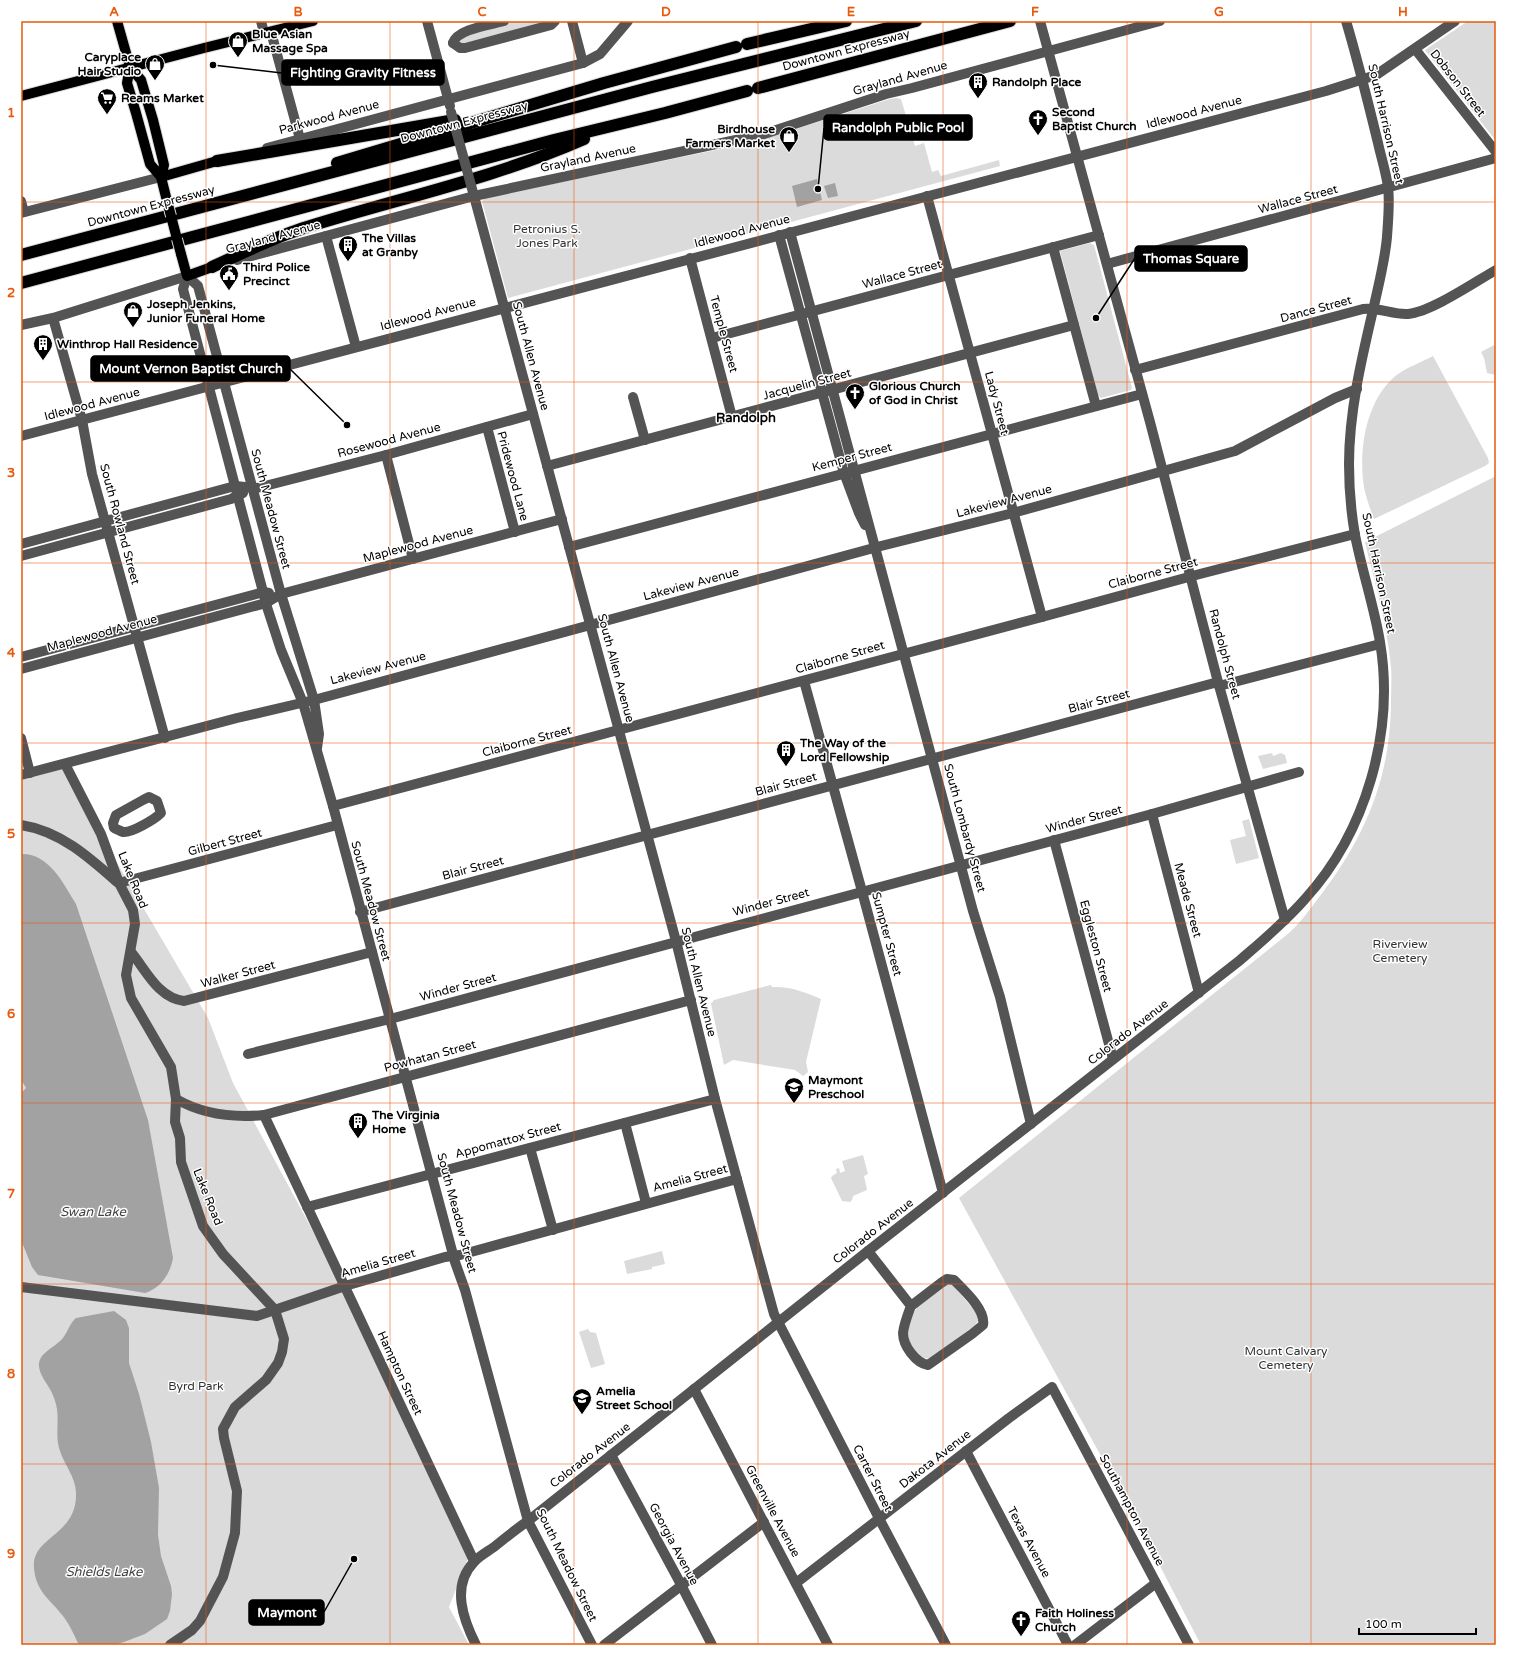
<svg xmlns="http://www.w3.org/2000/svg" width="1517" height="1666" viewBox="0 0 1517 1666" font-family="'Varela Round',sans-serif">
  <rect width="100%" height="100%" fill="#fff"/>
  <g fill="#dbdbdb">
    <polygon points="514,21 551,21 460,44 459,37 461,36"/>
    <polygon points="1468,21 1496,21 1496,141 1425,50"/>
    <polygon points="896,98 901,99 915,146 924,143 932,172 938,170 941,176 999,160 1000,166 508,298 482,201 485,198 735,146 780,134 890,99"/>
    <polygon points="1090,243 1094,245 1132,388 1131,390 1101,398 1098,395 1060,251"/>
    <polygon points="1494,345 1496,348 1496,375 1487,373 1484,358 1481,352"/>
    <path d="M1433,356l55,102 1,5 -4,3 -111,53c-4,-11 -8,-21 -10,-32 -6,-37 2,-89 34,-113 10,-7 24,-12 35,-18z"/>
    <path d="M1496,476v1169h-295l-67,-129 -175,-318 330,-265c12,-11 21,-24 31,-37 46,-60 71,-120 71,-196 0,-11 1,-22 0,-33 -4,-43 -16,-84 -26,-125z"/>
    <polygon points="1272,753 1273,756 1281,753 1285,755 1287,763 1263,769 1258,756"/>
    <polygon points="62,769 208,1018 233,1083 342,1285 470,1553 449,1607 469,1645 21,1645 21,780"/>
    <polygon points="1249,819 1259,858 1236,864 1230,840 1246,836 1242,821"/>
    <path d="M771,985l1,2c18,-1 33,5 49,12l-15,63 2,10 -5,4 -8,-6 -62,-10 -9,5 -13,-61 3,-4z"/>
    <polygon points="863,1155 868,1174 864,1176 867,1190 853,1196 852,1200 850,1202 842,1201 831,1178 832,1176 837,1173 836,1169 839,1168 840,1173 845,1171 842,1161"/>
    <polygon points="662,1251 665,1264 652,1267 652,1269 627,1274 624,1261"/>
    <path d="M950,1284l4,2 24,29v6l-3,4 -43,33c-14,3 -25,-11 -24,-25 1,-9 5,-20 10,-27 7,-8 19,-15 28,-21z"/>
    <polygon points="588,1329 590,1332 596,1333 605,1364 591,1368 579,1332"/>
  </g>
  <g fill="#a2a2a2">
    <polygon points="817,179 822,200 797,207 792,186"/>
    <polygon points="835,183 838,196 828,198 824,186"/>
    <path d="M21,854c28,-1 42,29 55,50l72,216 25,138c-3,16 -12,30 -28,35l-107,-18 -6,-8 -11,-27v-147l5,-5 -5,-9z"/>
    <path d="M114,1311l12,9 3,8v35l10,31 12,48 8,46 -1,47 3,21 10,30 1,8 -2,17 -3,8 -22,15 -21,8 -11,3h-34c-5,-10 -9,-20 -16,-29 -13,-17 -27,-24 -29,-48 -3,-32 44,-32 42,-76 -1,-16 -11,-26 -16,-41 -5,-14 -1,-28 -3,-42 -1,-6 -3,-12 -6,-18 -5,-10 -18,-23 -9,-35 6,-7 15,-11 21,-18 5,-7 7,-15 13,-20z"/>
  </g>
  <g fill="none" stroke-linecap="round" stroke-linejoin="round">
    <g stroke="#dbdbdb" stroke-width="12">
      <g id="major">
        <polyline points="117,21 130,67 127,83 136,113 150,164 161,177 167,201"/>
        <polyline points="130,67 141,80 153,120 164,165 161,177"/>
        <polyline points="21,96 204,48 313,21"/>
        <polyline points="161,177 217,161"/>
        <polyline points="171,216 177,239"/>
        <polyline points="181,254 187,276 212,267"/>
      </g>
    </g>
    <g stroke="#dbdbdb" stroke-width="14">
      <g id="highway">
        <polyline points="747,44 846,21"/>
        <polyline points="758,88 1010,21"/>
        <polyline points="217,161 455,120"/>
        <polyline points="337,163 604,83 736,47"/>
        <polyline points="21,255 652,87 916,21"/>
        <path d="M212,267c31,-14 62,-30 95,-40 93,-29 188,-49 277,-88"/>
        <polyline points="21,283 554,140 665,113 747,91"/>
      </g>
    </g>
    <g stroke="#545454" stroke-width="10">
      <polyline points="261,21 264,33"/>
      <polyline points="427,21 450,106"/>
      <polyline points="572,21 583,63"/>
      <polyline points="1040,21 1150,422 1218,682 1285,920"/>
      <polyline points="271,32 300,139"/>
      <polyline points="453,43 460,48 465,48 551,25 555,21"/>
      <path d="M453,43c4,-14 37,-18 51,-22"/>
      <polyline points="1415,49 1496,152"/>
      <polyline points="267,148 583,63 600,54 628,21"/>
      <polyline points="471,185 676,941 715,1099 774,1314 882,1524 946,1645"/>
      <polyline points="927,196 1042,617"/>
      <polyline points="21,201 24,212"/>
      <polyline points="21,213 161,177"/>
      <polyline points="790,232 973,911 1000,997 1031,1124"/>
      <polyline points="779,235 844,473 859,513 865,525"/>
      <polyline points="326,236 356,347"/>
      <polyline points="1053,247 1096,406"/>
      <polyline points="690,258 732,417"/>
      <polyline points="237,260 474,196 764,134 886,94 912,88 1160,21"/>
      <polyline points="1107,264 1496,158"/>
      <polyline points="187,276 183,289 267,607 281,650 303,703 333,806 455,1262 465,1290 528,1521 592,1645"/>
      <polyline points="187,276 198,286 281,594 314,700 319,734 317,748"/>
      <polyline points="53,318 82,420 92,474 165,738"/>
      <polyline points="21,325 53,318 187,276"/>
      <polyline points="712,338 1099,235"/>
      <path d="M1135,370l228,-61c16,-2 30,6 45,5 23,-2 67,-32 88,-44"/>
      <polyline points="633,397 645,440"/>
      <polyline points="487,427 515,532"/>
      <polyline points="21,436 1326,91 1376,75 1455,21"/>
      <polyline points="386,455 413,559"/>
      <polyline points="547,466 1074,325"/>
      <polyline points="21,544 235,486 257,488 386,455 533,414"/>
      <polyline points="569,547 1142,394"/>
      <polyline points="21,556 231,499 243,493"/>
      <polyline points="21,657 264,592 269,593"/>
      <polyline points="21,669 266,603 281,594 562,519"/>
      <polyline points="804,681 860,884 943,1193"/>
      <polyline points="1219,686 1380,644"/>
      <polyline points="21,738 30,773"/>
      <polyline points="65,764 101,834 119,883 133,910 135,924 126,975 131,998 171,1067 176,1099 175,1122 180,1138 181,1162 203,1226 223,1254 275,1310 284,1339 282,1352 278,1363 266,1380 235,1407 223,1429 224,1438 237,1491 235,1533 223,1577 200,1621 192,1630 170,1645"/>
      <polyline points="21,775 237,718 314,700 881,546 1013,513 1235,451 1335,398 1357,389"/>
      <path d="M149,797l8,4 4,12c-6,6 -29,20 -38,19 -3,-1 -6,-3 -9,-4l-1,-5 3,-8 27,-15z"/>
      <polyline points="333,806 1042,617 1196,575 1355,534"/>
      <polyline points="1152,814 1199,993"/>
      <path d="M21,825c39,6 68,32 96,57"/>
      <polyline points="1054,840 1113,1059"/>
      <polyline points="119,883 337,825"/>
      <polyline points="360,912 1218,682"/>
      <path d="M131,952c15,18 27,46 53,49l188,-49"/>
      <polyline points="248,1054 390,1019 1152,814 1299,772"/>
      <path d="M176,1099c28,16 57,19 88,16l427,-115"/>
      <polyline points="264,1115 474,1561"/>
      <polyline points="625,1123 646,1203"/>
      <polyline points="530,1148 553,1230"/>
      <polyline points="307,1207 715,1099"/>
      <path d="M868,1251l43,55c-3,8 -7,18 -8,27 0,13 13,30 25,32l44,-31 11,-9c3,-15 -19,-35 -29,-45l-7,-1 -6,4 -30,23"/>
      <polyline points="21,1287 257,1316 345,1286 445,1257 460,1255 737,1179"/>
      <polyline points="694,1389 828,1645"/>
      <polyline points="966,1451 1068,1645"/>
      <polyline points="611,1455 677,1577 712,1645"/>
      <polyline points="796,1583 1009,1418 1052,1387 1189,1645"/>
      <path d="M476,1645c-13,-26 -25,-59 -2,-83 5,-6 13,-10 20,-15 11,-9 22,-18 34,-26l340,-270 371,-290c23,-20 46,-39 66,-62 61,-67 90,-167 75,-257 -6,-36 -18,-71 -25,-107 -4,-23 -6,-48 -6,-71 0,-53 13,-107 25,-158 5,-23 11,-46 13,-69 1,-16 3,-35 1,-50 -2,-15 -7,-30 -10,-44 -10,-41 -20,-82 -32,-122"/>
      <polyline points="604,1645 764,1522"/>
      <polyline points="1075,1645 1156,1583"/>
    </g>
    <use href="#major" stroke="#000" stroke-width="10"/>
    <use href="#highway" stroke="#000" stroke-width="12"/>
    <g stroke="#dbdbdb" stroke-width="12" stroke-linecap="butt">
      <g id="major-bridge">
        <polyline points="167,201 171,216"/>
        <polyline points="177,239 181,254"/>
      </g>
    </g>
    <polyline stroke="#545454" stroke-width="10" points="451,112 471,185"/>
    <use href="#major-bridge" stroke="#000" stroke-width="10"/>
  </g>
  <path fill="none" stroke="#e8590c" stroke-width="1" stroke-opacity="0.55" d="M206,21v1624M390,21v1624M574,21v1624M758,21v1624M943,21v1624M1127,21v1624M1311,21v1624M21,202h1475M21,382h1475M21,563h1475M21,743h1475M21,923h1475M21,1103h1475M21,1284h1475M21,1464h1475"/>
  <defs>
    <g id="shop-pin" transform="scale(1)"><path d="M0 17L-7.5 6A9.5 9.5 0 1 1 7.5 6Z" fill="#000" stroke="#fff"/><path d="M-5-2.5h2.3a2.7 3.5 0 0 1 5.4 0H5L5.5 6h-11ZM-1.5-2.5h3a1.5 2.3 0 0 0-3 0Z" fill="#fff"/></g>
    <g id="building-pin" transform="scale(1)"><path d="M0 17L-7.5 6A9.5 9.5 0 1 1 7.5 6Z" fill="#000" stroke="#fff"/><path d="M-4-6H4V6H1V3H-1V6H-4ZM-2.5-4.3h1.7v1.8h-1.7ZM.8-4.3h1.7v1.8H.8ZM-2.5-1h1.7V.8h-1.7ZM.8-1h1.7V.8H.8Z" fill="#fff"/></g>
    <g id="supermarket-pin" transform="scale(1)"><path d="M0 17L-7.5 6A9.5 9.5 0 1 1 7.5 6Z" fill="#000" stroke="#fff"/><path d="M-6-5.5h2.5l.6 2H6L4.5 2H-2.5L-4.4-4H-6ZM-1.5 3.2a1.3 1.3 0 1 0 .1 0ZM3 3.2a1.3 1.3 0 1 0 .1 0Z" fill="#fff"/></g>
    <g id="church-pin" transform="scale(1)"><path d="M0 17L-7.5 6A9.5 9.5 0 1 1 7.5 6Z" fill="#000" stroke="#fff"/><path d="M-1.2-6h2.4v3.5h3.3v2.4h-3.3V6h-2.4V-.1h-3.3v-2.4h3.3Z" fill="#fff"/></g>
    <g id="civic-pin" transform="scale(1)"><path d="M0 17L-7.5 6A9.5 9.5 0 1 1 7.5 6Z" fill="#000" stroke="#fff"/><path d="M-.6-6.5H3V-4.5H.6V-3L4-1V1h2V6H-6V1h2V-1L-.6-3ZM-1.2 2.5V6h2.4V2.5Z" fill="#fff"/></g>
    <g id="school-pin" transform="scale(1)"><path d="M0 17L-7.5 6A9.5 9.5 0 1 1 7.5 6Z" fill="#000" stroke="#fff"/><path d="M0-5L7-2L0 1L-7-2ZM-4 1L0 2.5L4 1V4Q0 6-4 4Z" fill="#fff"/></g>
  </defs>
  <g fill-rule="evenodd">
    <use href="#shop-pin" x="238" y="41"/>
    <use href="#shop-pin" x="155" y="64"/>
    <use href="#building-pin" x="978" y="82"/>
    <use href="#supermarket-pin" x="107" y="98"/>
    <use href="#church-pin" x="1038" y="119"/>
    <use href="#shop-pin" x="789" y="136"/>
    <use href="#building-pin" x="348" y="245"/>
    <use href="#civic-pin" x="229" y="274"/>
    <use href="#shop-pin" x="133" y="311"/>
    <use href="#building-pin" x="43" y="344"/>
    <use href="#church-pin" x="855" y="393"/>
    <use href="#building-pin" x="786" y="750"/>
    <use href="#school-pin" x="794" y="1087"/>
    <use href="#building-pin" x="358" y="1122"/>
    <use href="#school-pin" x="582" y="1398"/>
    <use href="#church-pin" x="1021" y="1620"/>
  </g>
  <g text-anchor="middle" stroke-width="3" stroke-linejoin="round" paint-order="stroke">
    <g font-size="12" font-weight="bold" fill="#000" stroke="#fff" text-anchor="start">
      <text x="252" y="38">Blue Asian<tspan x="252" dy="14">Massage Spa</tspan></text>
      <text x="141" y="61" text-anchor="end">Caryplace<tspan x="141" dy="14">Hair Studio</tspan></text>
      <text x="992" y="86">Randolph Place</text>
      <text x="121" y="102">Reams Market</text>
      <text x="1052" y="116">Second<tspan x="1052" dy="14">Baptist Church</tspan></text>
      <text x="775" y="133" text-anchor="end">Birdhouse<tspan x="775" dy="14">Farmers Market</tspan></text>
      <text x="362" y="242">The Villas<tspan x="362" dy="14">at Granby</tspan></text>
      <text x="243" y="271">Third Police<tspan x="243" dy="14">Precinct</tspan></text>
      <text x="147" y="308">Joseph Jenkins,<tspan x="147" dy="14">Junior Funeral Home</tspan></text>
      <text x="57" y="348">Winthrop Hall Residence</text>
      <text x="869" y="390">Glorious Church<tspan x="869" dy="14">of God in Christ</tspan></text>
      <text x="800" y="747">The Way of the<tspan x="800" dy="14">Lord Fellowship</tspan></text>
      <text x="808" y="1084">Maymont<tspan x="808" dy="14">Preschool</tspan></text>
      <text x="372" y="1119">The Virginia<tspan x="372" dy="14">Home</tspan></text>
      <text x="596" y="1395">Amelia<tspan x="596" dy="14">Street School</tspan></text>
      <text x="1035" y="1617">Faith Holiness<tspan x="1035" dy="14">Church</tspan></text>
    </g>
    <g font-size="12" fill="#000" stroke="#fff">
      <text transform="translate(846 50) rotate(-15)" y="4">Downtown Expressway</text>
      <text transform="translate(900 78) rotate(-16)" y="4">Grayland Avenue</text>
      <text transform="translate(1458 83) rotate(52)" y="4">Dobson Street</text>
      <text transform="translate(1194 112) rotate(-15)" y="4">Idlewood Avenue</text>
      <text transform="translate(329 117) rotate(-15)" y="4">Parkwood Avenue</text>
      <text transform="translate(464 122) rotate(-15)" y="4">Downtown Expressway</text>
      <text transform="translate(1386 124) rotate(77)" y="4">South Harrison Street</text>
      <text transform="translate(588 158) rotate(-12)" y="4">Grayland Avenue</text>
      <text transform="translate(1298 199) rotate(-15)" y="4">Wallace Street</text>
      <text transform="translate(151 206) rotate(-15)" y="4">Downtown Expressway</text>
      <text transform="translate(742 231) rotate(-15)" y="4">Idlewood Avenue</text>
      <text transform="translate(273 237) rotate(-15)" y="4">Grayland Avenue</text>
      <text transform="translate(902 274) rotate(-15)" y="4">Wallace Street</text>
      <text transform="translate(1316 309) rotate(-15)" y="4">Dance Street</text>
      <text transform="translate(428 314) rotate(-15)" y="4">Idlewood Avenue</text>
      <text transform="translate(724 334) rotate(75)" y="4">Temple Street</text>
      <text transform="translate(531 356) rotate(75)" y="4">South Allen Avenue</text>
      <text transform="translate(807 384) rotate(-15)" y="4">Jacquelin Street</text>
      <text transform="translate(997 403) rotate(75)" y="4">Lady Street</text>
      <text transform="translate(92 404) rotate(-15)" y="4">Idlewood Avenue</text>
      <text transform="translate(389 440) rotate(-15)" y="4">Rosewood Avenue</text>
      <text transform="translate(852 457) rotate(-15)" y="4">Kemper Street</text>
      <text transform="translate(513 476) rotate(75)" y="4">Pridewood Lane</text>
      <text transform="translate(1004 501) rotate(-15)" y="4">Lakeview Avenue</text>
      <text transform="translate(271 509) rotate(75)" y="4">South Meadow Street</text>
      <text transform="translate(120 524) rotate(75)" y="4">South Rowland Street</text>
      <text transform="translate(418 544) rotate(-15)" y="4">Maplewood Avenue</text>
      <text transform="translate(1153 573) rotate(-15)" y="4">Claiborne Street</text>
      <text transform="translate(1379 573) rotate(78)" y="4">South Harrison Street</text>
      <text transform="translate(691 584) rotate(-15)" y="4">Lakeview Avenue</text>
      <text transform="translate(102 633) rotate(-15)" y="4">Maplewood Avenue</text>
      <text transform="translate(1225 654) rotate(75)" y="4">Randolph Street</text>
      <text transform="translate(840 657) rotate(-16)" y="4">Claiborne Street</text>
      <text transform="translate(378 668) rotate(-15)" y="4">Lakeview Avenue</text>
      <text transform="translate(616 668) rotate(75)" y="4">South Allen Avenue</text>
      <text transform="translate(1099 701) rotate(-15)" y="4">Blair Street</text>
      <text transform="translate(527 741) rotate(-15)" y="4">Claiborne Street</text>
      <text transform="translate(786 784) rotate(-15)" y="4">Blair Street</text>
      <text transform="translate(1084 819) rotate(-15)" y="4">Winder Street</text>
      <text transform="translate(965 828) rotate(75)" y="4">South Lombardy Street</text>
      <text transform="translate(225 842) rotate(-15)" y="4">Gilbert Street</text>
      <text transform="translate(473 868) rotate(-15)" y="4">Blair Street</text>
      <text transform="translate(133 880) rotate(68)" y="4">Lake Road</text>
      <text transform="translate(1188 900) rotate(75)" y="4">Meade Street</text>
      <text transform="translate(371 901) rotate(75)" y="4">South Meadow Street</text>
      <text transform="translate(771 902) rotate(-15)" y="4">Winder Street</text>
      <text transform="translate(887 934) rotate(75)" y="4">Sumpter Street</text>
      <text transform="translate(1096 946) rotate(75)" y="4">Eggleston Street</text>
      <text transform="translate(238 974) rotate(-15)" y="4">Walker Street</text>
      <text transform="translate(699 982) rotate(76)" y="4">South Allen Avenue</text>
      <text transform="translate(458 987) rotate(-15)" y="4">Winder Street</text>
      <text transform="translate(1128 1032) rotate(-38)" y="4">Colorado Avenue</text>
      <text transform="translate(430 1056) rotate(-15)" y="4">Powhatan Street</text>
      <text transform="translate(508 1140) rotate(-15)" y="4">Appomattox Street</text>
      <text transform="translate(690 1178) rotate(-15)" y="4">Amelia Street</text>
      <text transform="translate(208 1197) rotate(68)" y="4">Lake Road</text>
      <text transform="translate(457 1213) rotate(75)" y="4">South Meadow Street</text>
      <text transform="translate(873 1231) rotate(-38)" y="4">Colorado Avenue</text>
      <text transform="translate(378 1263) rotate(-16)" y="4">Amelia Street</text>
      <text transform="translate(400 1373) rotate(65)" y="4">Hampton Street</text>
      <text transform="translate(590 1455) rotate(-38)" y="4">Colorado Avenue</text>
      <text transform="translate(935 1459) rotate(-38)" y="4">Dakota Avenue</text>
      <text transform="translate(873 1478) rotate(63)" y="4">Carter Street</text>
      <text transform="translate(1132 1510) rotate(62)" y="4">Southampton Avenue</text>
      <text transform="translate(773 1511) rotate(62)" y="4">Greenville Avenue</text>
      <text transform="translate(1029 1542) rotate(62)" y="4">Texas Avenue</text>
      <text transform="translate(674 1544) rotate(62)" y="4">Georgia Avenue</text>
      <text transform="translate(567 1565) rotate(64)" y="4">South Meadow Street</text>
    </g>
    <g font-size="12" fill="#323232" stroke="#fff">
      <text x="547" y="233">Petronius S.<tspan x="547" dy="14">Jones Park</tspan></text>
      <text x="1400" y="948">Riverview<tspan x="1400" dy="14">Cemetery</tspan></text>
      <text x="1286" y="1355">Mount Calvary<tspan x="1286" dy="14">Cemetery</tspan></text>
      <text x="196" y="1390">Byrd Park</text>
    </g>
    <g font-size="13" font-weight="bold" fill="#000" stroke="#fff">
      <text x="746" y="422">Randolph</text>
    </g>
    <g font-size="13" font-style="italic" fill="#434343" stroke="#fff">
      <text x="93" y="1216">Swan Lake</text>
      <text x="104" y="1576">Shields Lake</text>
    </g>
  </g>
  <path fill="none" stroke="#000" stroke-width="1.5" d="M213 65L282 73M818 189L824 128M1096 318L1135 258M347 425L290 369M354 1559L324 1612"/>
  <g fill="#000" stroke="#fff" stroke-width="1.5">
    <circle cx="213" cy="65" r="4"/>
    <circle cx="818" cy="189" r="4"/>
    <circle cx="1096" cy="318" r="4"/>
    <circle cx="347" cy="425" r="4"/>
    <circle cx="354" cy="1559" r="4"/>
  </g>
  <g fill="#000" stroke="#000" stroke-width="1.5">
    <rect x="282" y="60" width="162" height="25" rx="4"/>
    <rect x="824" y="115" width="148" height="25" rx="4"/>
    <rect x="1135" y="246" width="112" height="25" rx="4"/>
    <rect x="91" y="356" width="199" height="25" rx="4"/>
    <rect x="249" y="1600" width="75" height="25" rx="4"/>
  </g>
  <g font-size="13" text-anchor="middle" font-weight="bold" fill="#fff">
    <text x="363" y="77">Fighting Gravity Fitness</text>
    <text x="898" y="132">Randolph Public Pool</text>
    <text x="1191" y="263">Thomas Square</text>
    <text x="191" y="373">Mount Vernon Baptist Church</text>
    <text x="287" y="1617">Maymont</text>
  </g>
  <rect width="1517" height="1666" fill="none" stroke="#ffffff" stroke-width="44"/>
  <path d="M1359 1628v6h117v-6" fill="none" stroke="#000000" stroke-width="2"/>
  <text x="1365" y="1628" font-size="12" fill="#000000" stroke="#ffffff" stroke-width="3" paint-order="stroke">100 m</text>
  <rect x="22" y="22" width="1473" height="1622" fill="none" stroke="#e8590c" stroke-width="1.5"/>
  <g font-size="13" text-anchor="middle" font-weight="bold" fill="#e8590c">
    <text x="114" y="16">A</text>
    <text x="298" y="16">B</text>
    <text x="482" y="16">C</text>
    <text x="666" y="16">D</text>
    <text x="851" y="16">E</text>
    <text x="1035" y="16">F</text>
    <text x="1219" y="16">G</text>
    <text x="1403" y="16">H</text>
    <text x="11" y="117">1</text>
    <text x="11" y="297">2</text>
    <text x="11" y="477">3</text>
    <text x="11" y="657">4</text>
    <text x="11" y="838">5</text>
    <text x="11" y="1018">6</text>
    <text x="11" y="1198">7</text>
    <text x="11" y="1378">8</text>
    <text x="11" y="1558">9</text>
  </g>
</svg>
